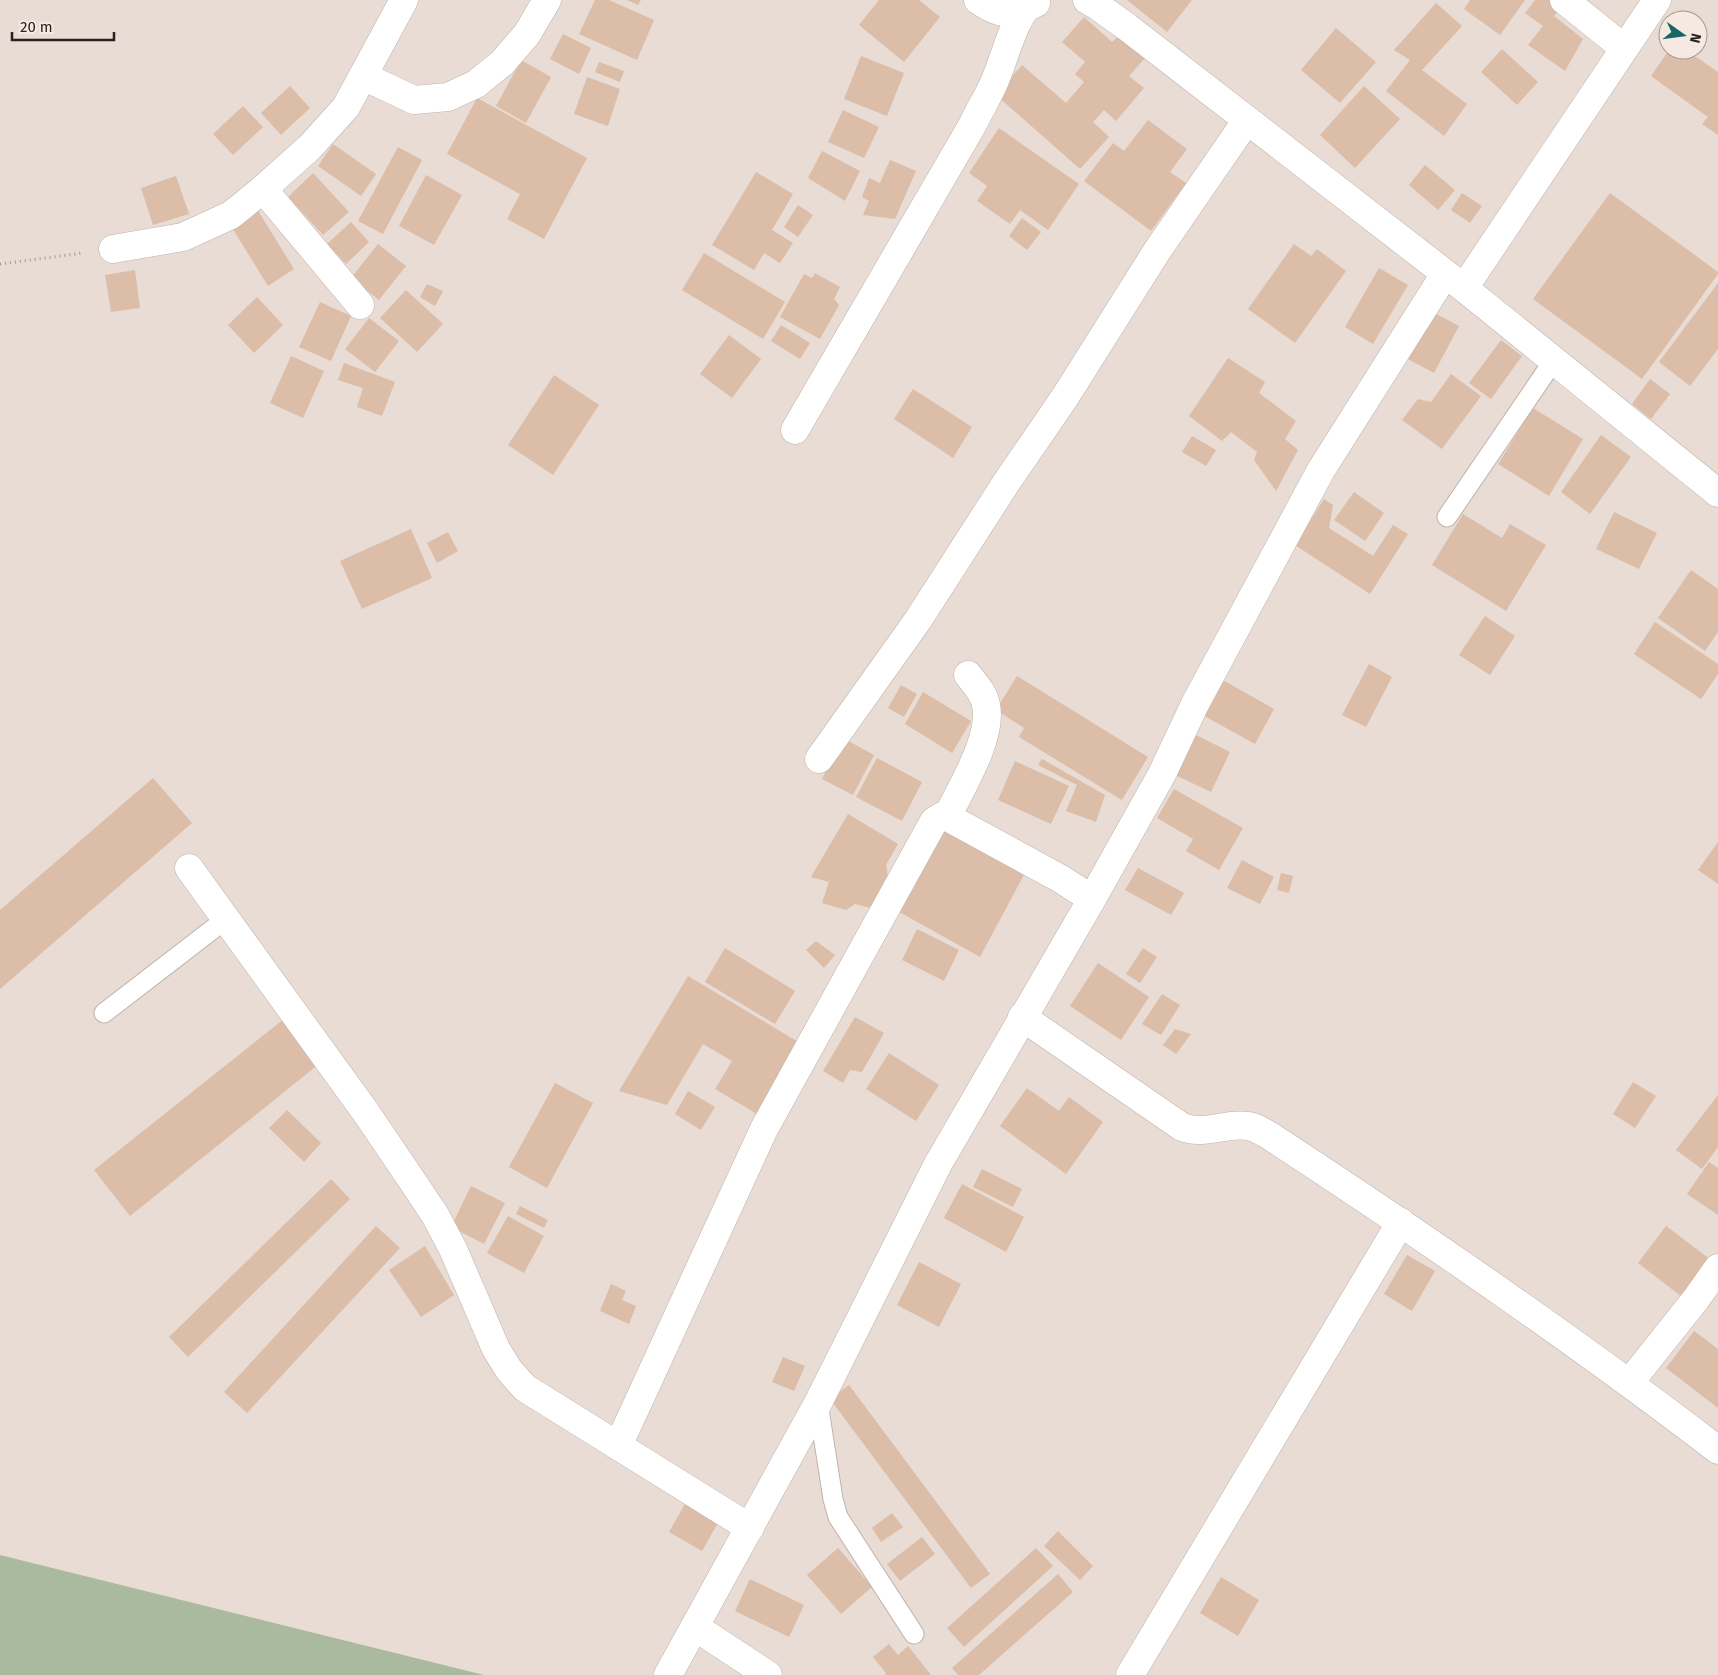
<svg xmlns="http://www.w3.org/2000/svg" width="1718" height="1675" viewBox="0 0 1718 1675" font-family="'Fira Sans',sans-serif">
  <rect width="100%" height="100%" fill="#e8dcd4"/>
  <polygon fill="#aaba9f" points="0,1555 484,1675 0,1675"/>
  <g fill="#dbbda8">
    <polygon points="595,0 609,0 654,20 637,60 579,34"/>
    <polygon points="627,0 641,0 638,5"/>
    <polygon points="879,0 919,0 940,17 904,62 859,25"/>
    <polygon points="1127,0 1192,0 1167,32"/>
    <polygon points="1470,0 1525,0 1500,35 1464,9"/>
    <polygon points="1535,0 1552,0 1561,7 1554,16 1583,39 1565,71 1528,45 1543,26 1525,13"/>
    <polygon points="1436,3 1462,26 1422,70 1467,104 1444,136 1386,91 1410,60 1394,50"/>
    <polygon points="1084,17 1112,42 1121,33 1147,56 1129,76 1144,88 1116,121 1104,110 1093,122 1109,137 1080,169 996,95 1022,65 1066,103 1084,82 1075,74 1085,62 1062,42"/>
    <polygon points="1336,28 1376,62 1340,103 1301,70"/>
    <polygon points="563,34 591,48 579,74 550,59"/>
    <polygon points="1502,49 1538,82 1517,105 1481,72"/>
    <polygon points="1669,50 1686,50 1718,72 1718,135 1702,124 1708,117 1651,76"/>
    <polygon points="861,56 904,73 887,116 844,99"/>
    <polygon points="521,60 551,77 526,123 496,106"/>
    <polygon points="599,62 624,71 620,82 595,72"/>
    <polygon points="587,77 620,89 608,126 574,114"/>
    <polygon points="290,86 310,108 281,135 261,113"/>
    <polygon points="1364,86 1400,119 1355,168 1320,135"/>
    <polygon points="477,98 587,158 544,239 507,219 520,194 447,154"/>
    <polygon points="243,106 263,127 233,155 213,134"/>
    <polygon points="843,110 879,127 864,158 828,142"/>
    <polygon points="1148,120 1187,149 1170,172 1186,183 1151,231 1084,181 1113,143 1124,151"/>
    <polygon points="999,128 1079,184 1048,230 1020,210 1010,224 977,201 987,186 969,173"/>
    <polygon points="333,144 376,174 361,196 318,166"/>
    <polygon points="398,147 422,160 383,234 358,221"/>
    <polygon points="822,151 860,171 845,201 808,178"/>
    <polygon points="890,160 916,171 895,219 863,215 869,201 862,197 869,178 880,183"/>
    <polygon points="1425,165 1455,190 1438,210 1409,185"/>
    <polygon points="756,172 793,194 772,230 793,243 780,263 764,253 754,270 712,245"/>
    <polygon points="313,173 349,212 323,235 288,197"/>
    <polygon points="426,175 462,195 434,245 399,226"/>
    <polygon points="176,176 189,214 153,225 141,188"/>
    <polygon points="1462,193 1482,206 1470,223 1451,210"/>
    <polygon points="1610,193 1718,272 1718,274 1642,379 1533,299"/>
    <polygon points="798,205 813,215 798,237 784,227"/>
    <polygon points="257,209 294,269 268,286 231,226"/>
    <polygon points="1022,218 1041,232 1027,250 1009,236"/>
    <polygon points="351,222 369,242 346,264 327,244"/>
    <polygon points="378,244 406,266 379,300 351,278"/>
    <polygon points="1294,244 1311,256 1317,249 1346,271 1295,343 1248,309"/>
    <polygon points="704,253 785,302 763,339 682,290"/>
    <polygon points="1379,268 1408,285 1373,344 1345,327"/>
    <polygon points="135,270 140,308 111,312 105,275"/>
    <polygon points="815,273 840,287 834,299 839,305 820,339 780,317 804,274 812,278"/>
    <polygon points="1718,283 1718,349 1690,386 1659,362"/>
    <polygon points="427,284 443,291 435,306 420,297"/>
    <polygon points="406,290 443,324 417,352 380,318"/>
    <polygon points="257,297 283,325 254,353 228,325"/>
    <polygon points="320,302 351,316 331,361 299,347"/>
    <polygon points="1431,311 1459,326 1434,373 1406,358"/>
    <polygon points="369,318 399,341 375,372 345,349"/>
    <polygon points="781,325 810,343 800,359 771,341"/>
    <polygon points="729,335 761,359 732,398 700,374"/>
    <polygon points="1501,340 1522,356 1491,399 1469,383"/>
    <polygon points="291,356 324,371 303,418 270,403"/>
    <polygon points="1228,358 1265,382 1259,393 1296,421 1285,439 1298,450 1276,491 1254,460 1257,452 1231,432 1222,441 1189,416"/>
    <polygon points="344,363 395,382 382,416 357,407 363,388 338,380"/>
    <polygon points="1451,374 1481,396 1442,449 1402,420 1418,399 1431,402"/>
    <polygon points="554,375 599,405 553,475 508,445"/>
    <polygon points="1650,379 1670,394 1651,419 1632,404"/>
    <polygon points="913,389 972,427 953,458 894,419"/>
    <polygon points="1533,408 1583,439 1549,496 1498,464"/>
    <polygon points="1601,435 1631,457 1590,514 1561,492"/>
    <polygon points="1192,436 1216,450 1206,466 1182,452"/>
    <polygon points="1354,492 1384,513 1365,541 1334,520"/>
    <polygon points="1324,499 1333,505 1329,528 1373,556 1393,525 1408,534 1370,594 1295,545"/>
    <polygon points="1614,512 1657,533 1639,569 1596,549"/>
    <polygon points="1463,514 1502,538 1510,524 1546,545 1506,611 1432,565"/>
    <polygon points="411,529 432,578 362,609 340,561"/>
    <polygon points="448,532 458,551 437,563 427,543"/>
    <polygon points="1691,570 1718,589 1718,632 1705,651 1658,618"/>
    <polygon points="1485,616 1515,636 1490,675 1459,655"/>
    <polygon points="1655,622 1718,664 1718,674 1701,699 1634,654"/>
    <polygon points="1369,664 1392,677 1366,727 1342,715"/>
    <polygon points="1017,676 1148,757 1122,800 1019,737 1024,728 996,710"/>
    <polygon points="1219,678 1274,709 1255,744 1199,713"/>
    <polygon points="901,685 917,694 904,717 888,708"/>
    <polygon points="923,692 971,721 952,753 905,724"/>
    <polygon points="1194,734 1230,752 1211,792 1175,775"/>
    <polygon points="843,738 874,755 853,795 822,779"/>
    <polygon points="877,758 922,782 902,821 856,797"/>
    <polygon points="1042,759 1105,795 1096,822 1066,811 1077,785 1038,765"/>
    <polygon points="1015,761 1069,786 1051,824 998,800"/>
    <polygon points="153,778 192,823 0,989 0,910"/>
    <polygon points="1174,789 1243,828 1219,870 1186,851 1193,839 1157,818"/>
    <polygon points="848,814 898,844 886,865 889,882 874,909 855,904 846,910 822,903 829,882 811,877"/>
    <polygon points="941,824 1026,871 980,957 894,909"/>
    <polygon points="1718,842 1718,884 1698,870"/>
    <polygon points="1242,860 1274,877 1260,904 1227,888"/>
    <polygon points="1138,868 1184,893 1171,915 1125,890"/>
    <polygon points="1281,873 1293,876 1289,893 1277,890"/>
    <polygon points="917,929 959,950 944,981 902,960"/>
    <polygon points="816,941 835,955 824,968 806,950"/>
    <polygon points="725,948 795,991 775,1024 705,982"/>
    <polygon points="1143,948 1157,957 1140,983 1126,974"/>
    <polygon points="1098,963 1149,997 1121,1040 1070,1006"/>
    <polygon points="688,976 800,1043 757,1114 715,1089 732,1061 703,1044 667,1105 619,1091"/>
    <polygon points="1162,994 1180,1005 1161,1035 1142,1024"/>
    <polygon points="855,1017 884,1033 862,1072 850,1070 843,1083 823,1071"/>
    <polygon points="284,1019 319,1064 130,1216 94,1170"/>
    <polygon points="1175,1029 1191,1034 1176,1054 1163,1045"/>
    <polygon points="889,1053 939,1085 916,1121 866,1089"/>
    <polygon points="1633,1082 1656,1096 1635,1128 1613,1114"/>
    <polygon points="555,1083 593,1103 547,1188 509,1167"/>
    <polygon points="1027,1088 1059,1111 1069,1097 1103,1122 1066,1174 1000,1126"/>
    <polygon points="688,1091 715,1107 701,1130 675,1114"/>
    <polygon points="1718,1095 1718,1147 1702,1169 1676,1150"/>
    <polygon points="287,1110 321,1143 304,1162 269,1128"/>
    <polygon points="1709,1162 1718,1168 1718,1215 1687,1194"/>
    <polygon points="982,1169 1022,1189 1013,1207 973,1187"/>
    <polygon points="331,1179 350,1199 188,1357 169,1337"/>
    <polygon points="962,1184 1024,1217 1006,1252 944,1218"/>
    <polygon points="471,1186 505,1203 484,1244 451,1227"/>
    <polygon points="520,1206 548,1220 544,1228 516,1214"/>
    <polygon points="508,1216 544,1236 524,1273 487,1253"/>
    <polygon points="376,1226 400,1248 247,1413 224,1392"/>
    <polygon points="1666,1226 1715,1263 1686,1300 1638,1263"/>
    <polygon points="425,1246 454,1295 421,1317 389,1270"/>
    <polygon points="1407,1255 1435,1271 1412,1311 1384,1294"/>
    <polygon points="919,1262 961,1284 939,1327 897,1305"/>
    <polygon points="611,1284 626,1291 622,1300 636,1306 629,1324 600,1311"/>
    <polygon points="1694,1331 1718,1349 1718,1408 1666,1368"/>
    <polygon points="783,1357 805,1366 794,1391 772,1382"/>
    <polygon points="849,1385 990,1574 971,1588 830,1399"/>
    <polygon points="690,1495 723,1514 702,1551 669,1532"/>
    <polygon points="892,1513 903,1527 881,1542 872,1528"/>
    <polygon points="1058,1531 1093,1566 1080,1580 1044,1546"/>
    <polygon points="922,1537 935,1554 900,1581 887,1564"/>
    <polygon points="838,1548 872,1587 841,1614 807,1575"/>
    <polygon points="1036,1548 1053,1566 964,1647 947,1628"/>
    <polygon points="1058,1574 1073,1592 979,1675 958,1675 952,1668"/>
    <polygon points="1221,1577 1259,1600 1238,1636 1200,1613"/>
    <polygon points="750,1579 804,1605 789,1637 735,1611"/>
    <polygon points="889,1644 898,1655 908,1646 931,1675 885,1675 886,1673 873,1657"/>
  </g>
  <g fill="none" stroke-linecap="round" stroke-linejoin="round">
    <g stroke="#beb3ab" stroke-width="21">
      <g id="lane">
        <polyline points="1447,517 1554,360"/>
        <polyline points="104,1013 226,919"/>
        <polyline points="818,1403 833,1499 838,1517 914,1634"/>
      </g>
    </g>
    <g stroke="#beb3ab" stroke-width="29">
      <g id="street">
        <path d="M978,0c23,16 34,16 58,3"/>
        <polyline points="1087,0 1099,7 1127,27 1464,288 1718,493"/>
        <polyline points="1564,0 1624,48"/>
        <polyline points="363,76 414,100 448,97 476,84 502,63 527,34 547,0"/>
        <polyline points="263,189 360,305"/>
        <polyline points="113,249 183,237 231,215 263,189 310,147 346,107 404,0"/>
        <polyline points="1464,288 1657,0"/>
        <path d="M795,430l178,-306c6,-13 14,-26 20,-39 13,-28 18,-62 39,-85"/>
        <polyline points="819,759 918,620 1006,483 1065,397 1157,251 1247,120"/>
        <path d="M947,817c14,-29 46,-80 39,-112 -2,-12 -11,-21 -18,-30"/>
        <polyline points="189,868 367,1114 413,1182 435,1215 453,1249 496,1349 509,1370 525,1388 750,1528"/>
        <path d="M1022,1017l160,110c23,9 44,-5 66,-1 8,1 15,6 22,10 153,100 303,203 448,314"/>
        <polyline points="1630,1382 1696,1299 1718,1268"/>
        <polyline points="618,1446 764,1129 934,821 942,816 951,819 1061,879 1092,899"/>
        <polyline points="695,1627 768,1675"/>
        <polyline points="668,1675 818,1403 938,1164 1092,899 1162,774 1195,704 1321,470 1445,274"/>
        <polyline points="1130,1675 1401,1222"/>
      </g>
    </g>
    <polyline stroke="#a09791" stroke-width="3" stroke-dasharray="1 4" stroke-linecap="butt" points="0,264 83,253"/>
    <use href="#lane" stroke="#fff" stroke-width="19"/>
    <use href="#street" stroke="#fff" stroke-width="28"/>
  </g>
  <g transform="translate(1683 35) rotate(104)"><circle r="24" fill="#f5e9e1" stroke="#a29993"/>
  <path d="M0-4L9 19L0 12L-9 19Z" fill="#186665"/>
  <text y="-8" font-size="14" font-weight="bold" text-anchor="middle" fill="#26221f">N</text>
  </g>
  <path d="M12 32v8h102v-8" fill="none" stroke="#26221f" stroke-width="2.5"/>
  <text x="20" y="32" font-size="15" fill="#26221f" stroke="#f5e9e1" stroke-width="4" paint-order="stroke">20 m</text>
</svg>
